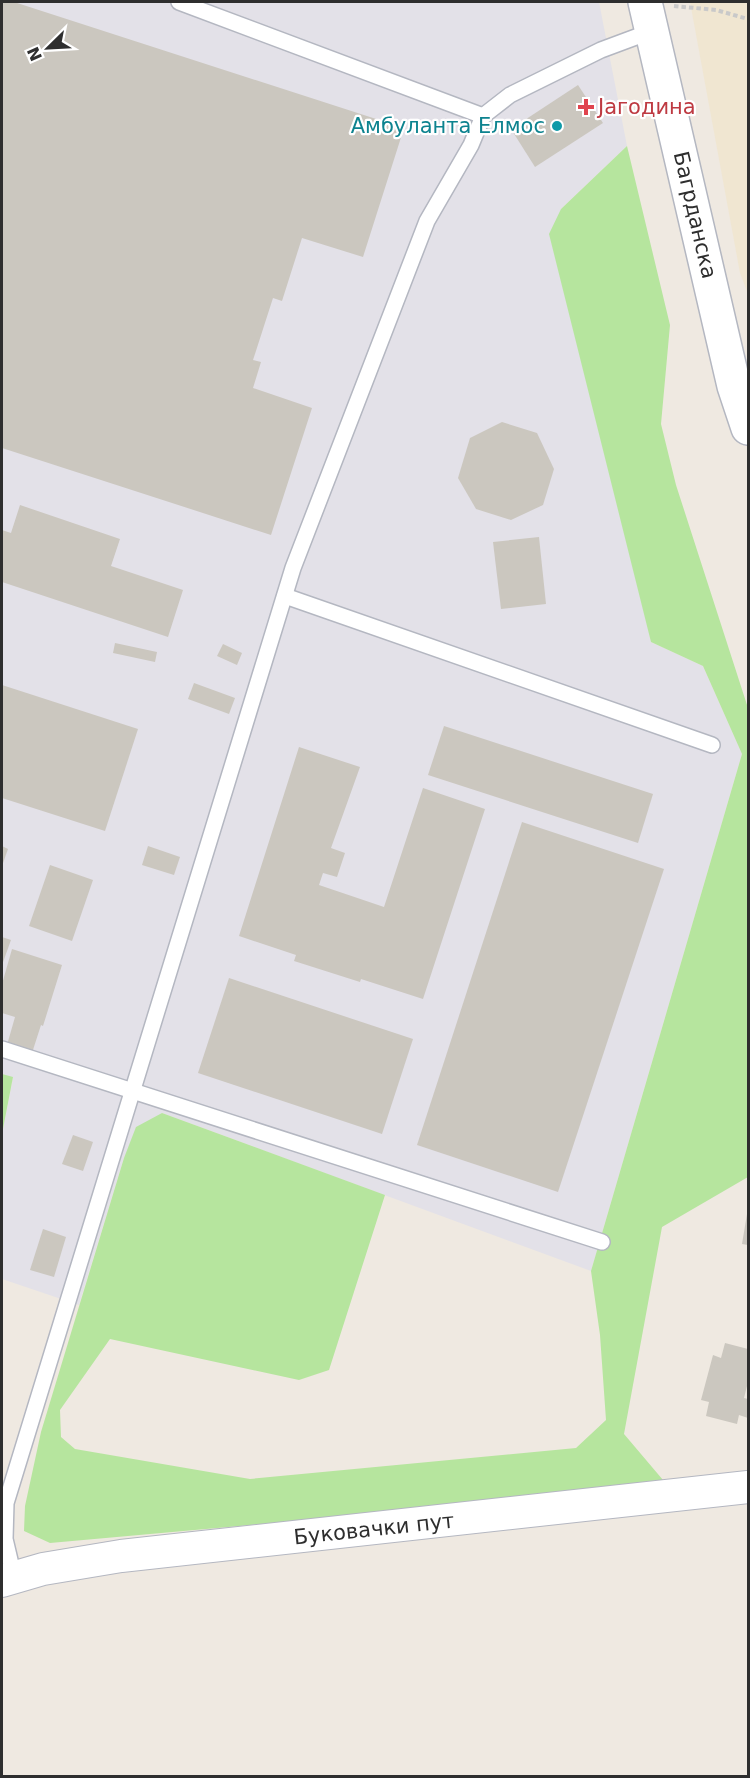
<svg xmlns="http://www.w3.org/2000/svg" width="750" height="1778" viewBox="0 0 750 1778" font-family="'DejaVu Sans',sans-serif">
  <rect width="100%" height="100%" fill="#efe9e1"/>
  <polygon fill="#e3e1e8" points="2,2 599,2 627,146 561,209 651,642 703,666 742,754 591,1271 162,1113 124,1158 79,1305 2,1279 2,1134 13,1078 2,1074"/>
  <polygon fill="#f0e6d1" points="690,2 748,2 748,294 740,273"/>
  <g fill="#b6e59e">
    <polygon points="627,146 670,325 661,424 676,485 748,708 748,1177 662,1227 624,1434 663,1480 495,1503 50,1543 24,1531 25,1506 41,1432 124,1158 136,1127 162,1113 385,1195 329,1370 299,1380 110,1339 60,1410 61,1437 75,1449 250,1479 576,1448 606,1420 600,1335 591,1271 742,754 703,666 651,642 549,234 561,209"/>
    <polygon points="2,1074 13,1077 2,1134"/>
  </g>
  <g fill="#cbc7bf">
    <polygon points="2,2 14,2 404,128 363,257 302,238 282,301 273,298 253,360 261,362 253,388 312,408 271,535 2,448"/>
    <polygon points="578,85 603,123 535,167 511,129"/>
    <polygon points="502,422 537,433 554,469 543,505 511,520 476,509 458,478 470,438"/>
    <polygon points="20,505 120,539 111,566 183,590 168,637 2,582 2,530 11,533"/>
    <polygon points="539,537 546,604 501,609 493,542"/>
    <polygon points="115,643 157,652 155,662 113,653"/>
    <polygon points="223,644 242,653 237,665 217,656"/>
    <polygon points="194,683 235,698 229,714 188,699"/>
    <polygon points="2,685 138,729 105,831 2,798"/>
    <polygon points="444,726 653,794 638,843 428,775"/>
    <polygon points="299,747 360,767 331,848 345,853 337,877 323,873 319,885 384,907 423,788 485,809 423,999 361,979 360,982 294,961 296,955 239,936"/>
    <polygon points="522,822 664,869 558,1192 417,1145"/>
    <polygon points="2,846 8,849 2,866"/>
    <polygon points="148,846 180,857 174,875 142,865"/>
    <polygon points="50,865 93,880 72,941 29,926"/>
    <polygon points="2,937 11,940 2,965"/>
    <polygon points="12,949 62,965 43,1026 41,1025 32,1053 7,1045 15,1017 2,1013 2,984"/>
    <polygon points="229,978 413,1039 382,1134 198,1073"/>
    <polygon points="73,1135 93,1142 83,1171 62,1164"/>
    <polygon points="747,1214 748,1215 748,1245 742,1244"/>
    <polygon points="43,1229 66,1237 54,1277 30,1270"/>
    <polygon points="725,1343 748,1349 748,1382 744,1398 748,1399 748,1418 739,1415 737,1424 706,1416 709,1402 701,1400 713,1355 721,1358"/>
  </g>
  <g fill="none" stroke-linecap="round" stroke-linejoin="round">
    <g stroke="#b4b7c1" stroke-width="18">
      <g id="service">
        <polyline points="179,2 483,116"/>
        <polyline points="285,596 712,745"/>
        <polyline points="2,1049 602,1242"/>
        <polyline points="14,1577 5,1539 6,1503 293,568 427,221 471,145 483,116 510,95 601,50 652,31"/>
      </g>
    </g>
    <g stroke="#b4b7c1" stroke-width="34">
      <polyline id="minor" points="2,1581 43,1569 121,1556 748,1487"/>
    </g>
    <g stroke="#b4b7c1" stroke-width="36">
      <polyline id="secondary" points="645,2 734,386 748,428"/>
    </g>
    <polyline stroke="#c9c9c9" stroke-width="4" stroke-dasharray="4.5 3" stroke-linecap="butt" points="674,6 716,10 748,19"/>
    <use href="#service" stroke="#fff" stroke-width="15"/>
    <use href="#minor" stroke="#fff" stroke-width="32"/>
    <use href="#secondary" stroke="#fff" stroke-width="33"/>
  </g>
  <path fill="#e0444e" stroke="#fff" stroke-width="2" d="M583 98h6v6h6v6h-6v6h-6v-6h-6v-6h6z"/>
  <circle fill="#0f9aa8" stroke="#fff" stroke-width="2" cx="557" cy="126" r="6"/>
  <g text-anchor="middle" stroke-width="4.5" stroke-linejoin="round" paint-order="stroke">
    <g font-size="21" fill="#be3a42" stroke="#fff" text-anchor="start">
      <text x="598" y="114">Јагодина</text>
    </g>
    <g font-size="21" fill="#0d838f" stroke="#fff" text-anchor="end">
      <text x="545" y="133">Амбуланта Елмос</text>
    </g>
    <g font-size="21" fill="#2e2e2e" stroke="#fff">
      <text transform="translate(695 215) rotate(77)" y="7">Багрданска</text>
      <text transform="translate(374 1529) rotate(-6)" y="7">Буковачки пут</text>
    </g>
  </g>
  <rect width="750" height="1778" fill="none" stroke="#2e2e2e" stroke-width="6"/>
  <g transform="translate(48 48) rotate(246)" stroke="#ffffff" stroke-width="4.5" paint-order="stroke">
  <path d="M0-4.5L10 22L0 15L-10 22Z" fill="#2e2e2e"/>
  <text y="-9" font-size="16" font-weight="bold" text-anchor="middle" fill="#2e2e2e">N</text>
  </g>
</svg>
